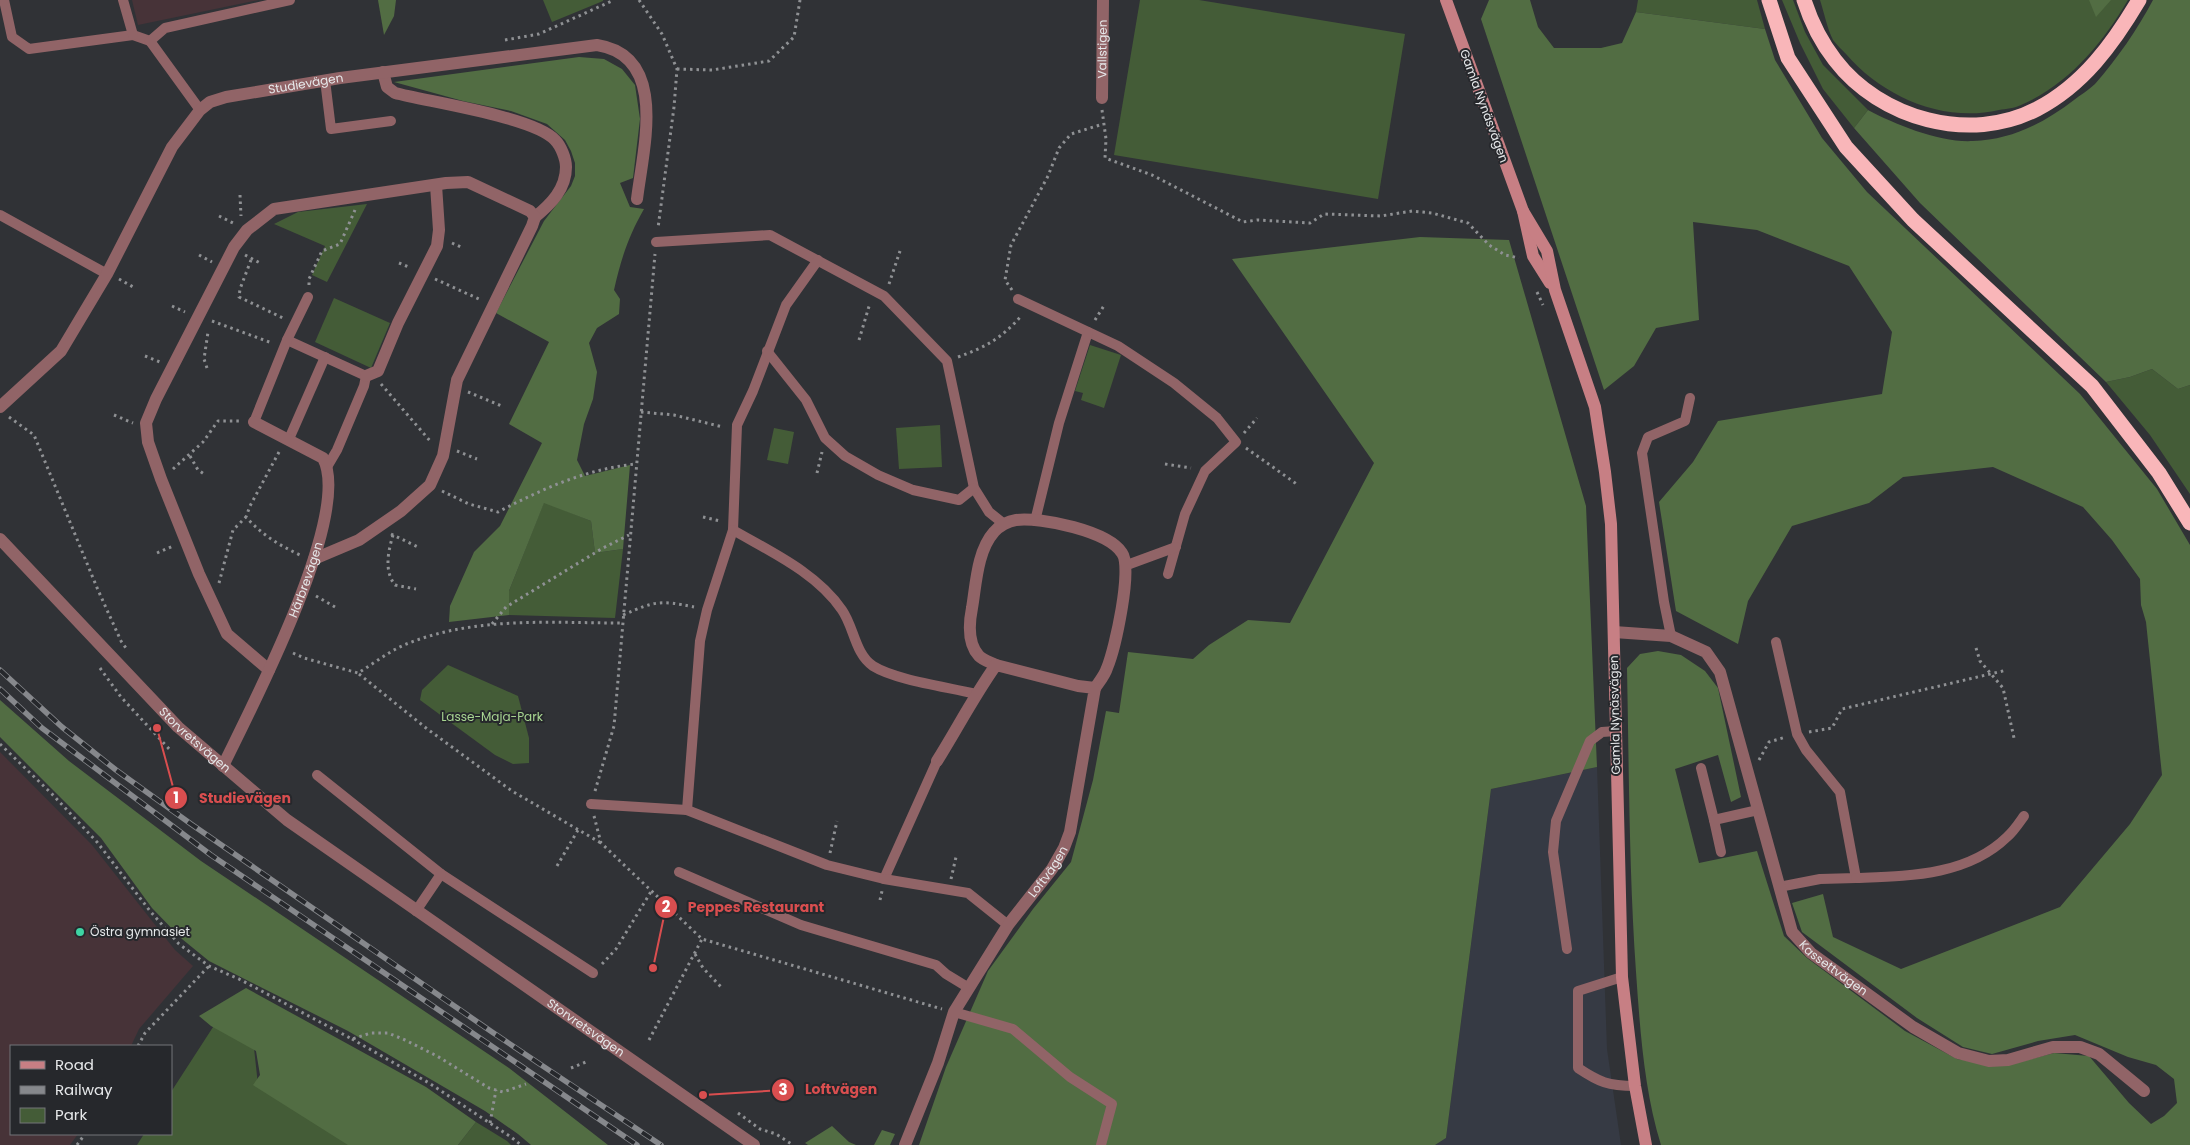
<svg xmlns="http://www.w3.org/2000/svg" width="2190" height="1145" viewBox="0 0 2190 1145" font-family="Poppins,sans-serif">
  <rect width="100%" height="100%" fill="#303236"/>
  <polygon fill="#363a44" points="1597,767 1607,1049 1621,1145 1435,1145 1446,1138 1491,789"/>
  <g fill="#473338">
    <polygon points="132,0 259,0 138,25"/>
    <polygon points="0,752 92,845 175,950 193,966 139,1029 131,1046 11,1046 11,1134 78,1134 70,1145 0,1145"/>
  </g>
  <g fill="#445c37">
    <polygon points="543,0 603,0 603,1 552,22"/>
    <polygon points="1140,0 1199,0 1405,34 1378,199 1114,155"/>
    <polygon points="1638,0 1757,0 1765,29 1636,12"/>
    <polygon points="1782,0 1793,0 1805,32 1823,65 1868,110 1854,128 1823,89 1800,43"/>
    <path d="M1820,0h308c-26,44 -59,84 -107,105 -6,3 -15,4 -22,5 -56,13 -116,-13 -153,-56 -4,-4 -9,-9 -13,-14 -6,-12 -9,-28 -13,-40z"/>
    <polygon points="367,204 327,282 312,275 325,246 274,224 298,212"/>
    <polygon points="334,298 390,323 371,368 315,342"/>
    <polygon points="1090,345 1121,355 1104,408 1081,400 1083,393 1075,391"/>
    <polygon points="2152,369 2178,389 2190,385 2190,494 2150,435 2106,382 2130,377"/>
    <polygon points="940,425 942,467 899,469 896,428"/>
    <polygon points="774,428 794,432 788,464 767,460"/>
    <polygon points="544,502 591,521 595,553 623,549 615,618 509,615 509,591"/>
    <polygon points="448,665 518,696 529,738 529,763 513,764 495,755 420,700 422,690"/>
    <polygon points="215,1024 254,1048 258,1085 356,1145 137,1145 144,1134 171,1134 171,1092"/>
    <polygon points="476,1122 507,1141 511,1145 458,1145"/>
  </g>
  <g fill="#526d43">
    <polygon points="378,0 396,0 394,16 384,35"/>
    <path d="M1489,0h41l8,27 16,21h47l21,-5 14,-31 129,17 10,31 47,78 45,54 213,202 77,95 33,56v600h-529c-17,-55 -21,-116 -25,-173 -7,-101 -7,-203 -9,-304l13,-14 18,-3 23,4 24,16 13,17 23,109 -10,5 -13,-47 -43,14 24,94 58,-12 27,85 23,22 98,73 52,28 47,7 50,-13 35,3 40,47 22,21 13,-8 13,-13 -3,-24 -18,-14 -28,-8 -53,-22 -37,6 -46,13 -29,-7 -46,-29 -115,-86 -10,-29 31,-9 10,43 68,32 159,-62 70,-83 32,-49 -16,-153 -5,-17 -1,-26 -28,-39 -29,-33 -90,-40 -90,10 -34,26 -77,23 -44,75 -10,43 -62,-33 -17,-109 34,-40 25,-41 164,-27 10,-62 -43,-66 -92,-36 -64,-8 6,98 -43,8 -22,38 -30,24 -123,-371z"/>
    <polygon points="2089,0 2111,0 2096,17"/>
    <path d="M2153,0h37v385l-12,4 -26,-20 -22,8 -24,5 -186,-179 -66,-75 14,-18c28,15 73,33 105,31 38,-1 71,-18 101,-41 6,-5 15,-10 21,-16 22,-25 42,-54 58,-84z"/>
    <path d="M579,57l25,2 18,10 13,16 5,34 -7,59 -13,5 10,24 14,2c-16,28 -23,50 -30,81l6,9 -1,15 -22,14 -8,15 8,29 -4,27 -9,25 -7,36 8,16 45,-11 -7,84 -28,4 -4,-32 -47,-18 -35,88v24l-60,7 1,-16 24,-54 26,-26 42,-83 -33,-19 40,-82 -53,-29 48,-92 27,-35 4,-10v-13l-4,-12 -6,-11 -18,-16 -36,-13 -48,-10 -69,-19z"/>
    <polygon points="1420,237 1509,240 1586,506 1597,767 1491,789 1446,1138 1435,1145 919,1145 946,1067 988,971 1033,909 1071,862 1093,780 1106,711 1119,713 1128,652 1193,659 1209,645 1248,620 1290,623 1374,463 1232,259"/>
    <polygon points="0,700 69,761 201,861 509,1068 608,1145 531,1145 518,1134 485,1111 348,1031 209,961 182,939 152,908 101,838 0,737"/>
    <polygon points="246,988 426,1087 476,1122 458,1145 348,1145 253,1085 260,1075 256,1051 211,1026 199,1016"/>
    <polygon points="832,1126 849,1142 856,1145 808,1145 805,1143"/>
    <polygon points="882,1130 895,1134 890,1145 874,1145"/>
  </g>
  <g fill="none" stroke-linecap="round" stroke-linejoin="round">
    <g stroke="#8f9194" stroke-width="3" stroke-dasharray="2.5 4" stroke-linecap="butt">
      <polyline points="639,0 662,34 677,69 674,107 658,228"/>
      <polyline points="505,40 539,34 614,0"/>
      <polyline points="677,69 712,70 769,61 794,37 800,0"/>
      <polyline points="1102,110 1106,139 1105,158 1152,175 1243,222 1257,220 1310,223 1324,214 1381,216 1412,211 1432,213 1468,223 1489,245 1505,255 1519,258"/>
      <polyline points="240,195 241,216"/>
      <polyline points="219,216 235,224"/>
      <polyline points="452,243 463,248"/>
      <polyline points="199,255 212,262"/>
      <polyline points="245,255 262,264"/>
      <polyline points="251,260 240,289 239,297 283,318"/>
      <polyline points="399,263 411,268"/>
      <polyline points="119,279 135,288"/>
      <polyline points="435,279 481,300"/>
      <polyline points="889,284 900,251"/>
      <polyline points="309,285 309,279 322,251 340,244 355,210"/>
      <polyline points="1012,290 1005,280 1011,245 1048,176 1059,148 1071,134 1103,124"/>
      <polyline points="1537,292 1543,305"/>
      <polyline points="172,306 185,312"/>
      <polyline points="1095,320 1105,304"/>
      <polyline points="212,321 272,343"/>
      <polyline points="859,340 870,303"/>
      <polyline points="145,356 160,362"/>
      <path d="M958,357c28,-10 44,-19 64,-42"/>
      <polyline points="207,368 204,359 208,332"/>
      <polyline points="381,384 431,442"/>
      <polyline points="468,392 504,407"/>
      <polyline points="641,412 674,415 723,427"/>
      <polyline points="114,415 133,423"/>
      <polyline points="9,417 34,435 98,590 121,641 126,648"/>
      <polyline points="1244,433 1257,418"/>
      <polyline points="1246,448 1298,485"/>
      <polyline points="457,451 477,459"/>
      <path d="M279,452l-29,54 -4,11c16,18 33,28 54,38"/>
      <polyline points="190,456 198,470 204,474"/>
      <polyline points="1165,464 1191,468"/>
      <polyline points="173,469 203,442 218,421 240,421"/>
      <polyline points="817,473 822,452"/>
      <path d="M442,491l27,13 29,8c44,-23 88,-43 138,-48"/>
      <polyline points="703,517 720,521"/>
      <polyline points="391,534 418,547"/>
      <path d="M393,535c-5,17 -9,36 2,50l21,4"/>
      <polyline points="157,553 173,546"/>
      <polyline points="219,583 233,530 246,517"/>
      <polyline points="316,596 335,607"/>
      <path d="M623,615c32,-14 37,-15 71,-8"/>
      <polyline points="492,624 506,607 603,548 629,535"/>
      <polyline points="1976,648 1980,661 2003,688 2014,738"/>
      <path d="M293,653l11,5 54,15c15,-9 30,-21 46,-28 70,-29 145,-22 218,-22"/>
      <polyline points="100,668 121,697 171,751"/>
      <polyline points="359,674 426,728 512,791 601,843"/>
      <polyline points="1809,732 1832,728 1842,709 2007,670"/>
      <polyline points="0,744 52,794 97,842 150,911 179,944 209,966 239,979 352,1039 371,1033 388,1033 405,1040 437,1056 489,1088 503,1092 526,1084"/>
      <polyline points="1759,760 1769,742 1786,737"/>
      <polyline points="595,791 614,726 655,254"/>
      <polyline points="594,816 601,843 702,939 942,1009"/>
      <polyline points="830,853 837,821"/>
      <polyline points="557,866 578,830"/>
      <polyline points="951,879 956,857"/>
      <polyline points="880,900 882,891"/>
      <polyline points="695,954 703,968 722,988"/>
      <polyline points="602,964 616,949 652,890"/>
      <polyline points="352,1039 429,1083 511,1137 521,1145"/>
      <polyline points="649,1040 702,939"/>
      <polyline points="138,1046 145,1033 209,966"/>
      <polyline points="571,1068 586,1062"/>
      <polyline points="738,1113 760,1129 776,1134 793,1145"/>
      <polyline points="490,1123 496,1090"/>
      <polyline points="77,1145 85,1134"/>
    </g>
    <g stroke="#916467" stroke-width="10">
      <polyline points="4,0 12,37 29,49 133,35 150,41"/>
      <polyline points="123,0 133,35"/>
      <polyline points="325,80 331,129 391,121"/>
      <polyline points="200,110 150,41 165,28 290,0"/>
      <polyline points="0,215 107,274"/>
      <polyline points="656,242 770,235 884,296 947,361 974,488 989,512 1004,524"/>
      <polyline points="818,260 786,305 753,391 737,425 733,530 707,610 700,641 687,810 827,865 884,879 937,761"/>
      <polyline points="1018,299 1118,346 1174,383 1217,418 1236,442 1205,471 1185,514 1168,574"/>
      <polyline points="287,340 366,376 364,386 337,450 327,467"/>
      <polyline points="767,351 806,400 825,438 845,456 878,475 913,490 959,500 974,488"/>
      <polyline points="254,422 287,340 308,297"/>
      <polyline points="289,439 325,357"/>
      <polyline points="1035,521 1059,423 1088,332"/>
      <path d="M733,530c38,22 84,43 109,80 12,17 13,44 31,56 22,14 75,21 103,28"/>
      <polyline points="1127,565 1176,547"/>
      <polyline points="1671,636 1664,602 1642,453 1648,437 1685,421 1690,398"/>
      <polyline points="1776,642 1797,734 1806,750 1840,792 1856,878 1820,879 1779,887"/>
      <polyline points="1701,768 1714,820"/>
      <polyline points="317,775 441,874 593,973"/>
      <polyline points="591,804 687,810"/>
      <polyline points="1721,852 1714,820 1758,810"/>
      <polyline points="679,872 801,925 936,965 946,974 969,988"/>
      <path d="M1856,878c52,-2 111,-2 151,-41 7,-6 12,-14 17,-21"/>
      <polyline points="884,879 968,893 1008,925"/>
      <polyline points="416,911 441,874"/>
      <polyline points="1567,949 1553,852 1556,821 1590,741 1602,732 1616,731"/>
      <path d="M1622,977l-44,14v77c21,14 30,18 57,18"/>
      <polyline points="954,1012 1013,1029 1070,1077 1112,1104 1101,1145"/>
    </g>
    <g stroke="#916467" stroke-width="12">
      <path d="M383,72l4,15 8,6c34,9 139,24 160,47 6,6 11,19 11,27 0,22 -15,37 -31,50"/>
      <path id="s1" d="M1102,98l1,-98"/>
      <polyline points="366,376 378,371 398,323 437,246 439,230 436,185"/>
      <path id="s2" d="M0,407l61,-56 46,-77 65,-127 28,-37 10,-8 16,-5 114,-19 257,-33c72,11 46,104 40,154"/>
      <path id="s3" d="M0,539l178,188 109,93 467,325"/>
      <path id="s4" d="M1614,632l57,4 35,16 14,20 72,260 19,21 102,74 45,26 31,8 19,-1 45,-13h27l19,7 45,37"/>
      <path d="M996,665c-6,-3 -13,-5 -17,-9 -11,-12 -10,-33 -7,-48 4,-23 5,-57 22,-76 5,-6 14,-11 22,-12 26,-3 92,11 106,33 11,15 -7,96 -15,115 -2,7 -8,14 -12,20"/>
      <polyline points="269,670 227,634 199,574 161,479 148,442 146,423 156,399 234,247 247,230 274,209 446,183 468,182 530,211 535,217 532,226 457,380 443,456 430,485 401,511 359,540 314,559"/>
      <path id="s5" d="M223,766c28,-58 130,-252 100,-308l-69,-36"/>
      <path id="s6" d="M905,1145l33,-82 16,-51 54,-87 44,-56 12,-21 6,-16 25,-144 -17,-2 -82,-21c-22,31 -39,64 -59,96"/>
    </g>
    <g stroke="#c77f84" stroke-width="12">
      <polyline points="1446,0 1523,211 1533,256 1550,283"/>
      <polyline points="1523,211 1547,251 1555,290 1595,407 1605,472 1611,524 1622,977 1635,1086 1646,1145"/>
    </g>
    <g stroke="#f9b6b9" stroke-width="15">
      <polyline points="1769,0 1788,58 1846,147 1913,220 2092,386 2159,473 2190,523"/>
      <path d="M1804,0c7,22 17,42 31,60 45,59 135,84 202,49 46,-24 76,-65 102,-109"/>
    </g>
    <g stroke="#86888c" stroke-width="5.5">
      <g id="rail">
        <polyline points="0,670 62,727 116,770 191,824 492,1032 661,1145"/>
        <polyline points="0,689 42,728 211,855 637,1145"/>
      </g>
    </g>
    <use href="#rail" stroke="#26282c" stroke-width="4" stroke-dasharray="11" stroke-linecap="butt"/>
  </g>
  <circle fill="#3ed4a3" stroke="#26282c" stroke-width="2" cx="80" cy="932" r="5"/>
  <g text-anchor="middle" stroke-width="4" stroke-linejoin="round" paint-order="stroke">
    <g font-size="12" fill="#e6e8ea" stroke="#26282c">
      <text dy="4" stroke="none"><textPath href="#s1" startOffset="49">Vallstigen</textPath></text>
      <text dy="4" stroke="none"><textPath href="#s2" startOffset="472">Studievägen</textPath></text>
      <text transform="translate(1484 106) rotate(70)" y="4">Gamla Nynäsvägen</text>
      <text dy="4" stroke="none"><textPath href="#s5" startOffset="204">Härbrevägen</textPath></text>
      <text transform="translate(1615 715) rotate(-91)" y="4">Gamla Nynäsvägen</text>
      <text dy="4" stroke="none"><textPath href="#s3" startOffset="280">Storvretsvägen</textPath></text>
      <text dy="4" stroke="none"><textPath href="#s6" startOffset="311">Loftvägen</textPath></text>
      <text dy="4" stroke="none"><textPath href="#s4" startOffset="445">Kassettvägen</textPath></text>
      <text dy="4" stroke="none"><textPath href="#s3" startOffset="766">Storvretsvägen</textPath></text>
    </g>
    <g font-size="12" fill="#a9d692" stroke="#26282c">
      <text x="492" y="721">Lasse-Maja-Park</text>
    </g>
    <g font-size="12" fill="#e6e8ea" stroke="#26282c" text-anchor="start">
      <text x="90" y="936">Östra gymnasiet</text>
    </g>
  </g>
  <path fill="none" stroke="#d94e4f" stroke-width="2" d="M157 728L176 798M653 968L666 907M703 1095L783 1090"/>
  <g fill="#d94e4f" stroke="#26282c" stroke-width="2">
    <circle cx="157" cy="728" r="5"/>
    <circle cx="653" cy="968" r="5"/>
    <circle cx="703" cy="1095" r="5"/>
    <circle cx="176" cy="798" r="12"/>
    <circle cx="666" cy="907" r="12"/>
    <circle cx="783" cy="1090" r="12"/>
  </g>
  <g font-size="15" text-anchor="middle" font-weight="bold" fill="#fff">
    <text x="176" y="803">1</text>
    <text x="666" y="912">2</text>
    <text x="783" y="1095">3</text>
  </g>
  <g font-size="14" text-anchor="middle" font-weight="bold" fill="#d94e4f" stroke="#26282c" stroke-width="4" stroke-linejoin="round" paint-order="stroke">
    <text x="245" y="803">Studievägen</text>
    <text x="756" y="912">Peppes Restaurant</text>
    <text x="841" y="1094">Loftvägen</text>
  </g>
  <rect x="10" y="1045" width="162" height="90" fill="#26282c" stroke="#737578"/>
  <rect x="20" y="1061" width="25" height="8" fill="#c77f84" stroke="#737578"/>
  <text x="55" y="1070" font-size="15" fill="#e6e8ea">Road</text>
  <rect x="20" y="1086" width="25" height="8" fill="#86888c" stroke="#737578"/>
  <text x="55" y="1095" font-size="15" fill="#e6e8ea">Railway</text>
  <rect x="20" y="1108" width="25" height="15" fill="#445c37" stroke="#737578"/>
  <text x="55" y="1120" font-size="15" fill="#e6e8ea">Park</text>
</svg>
